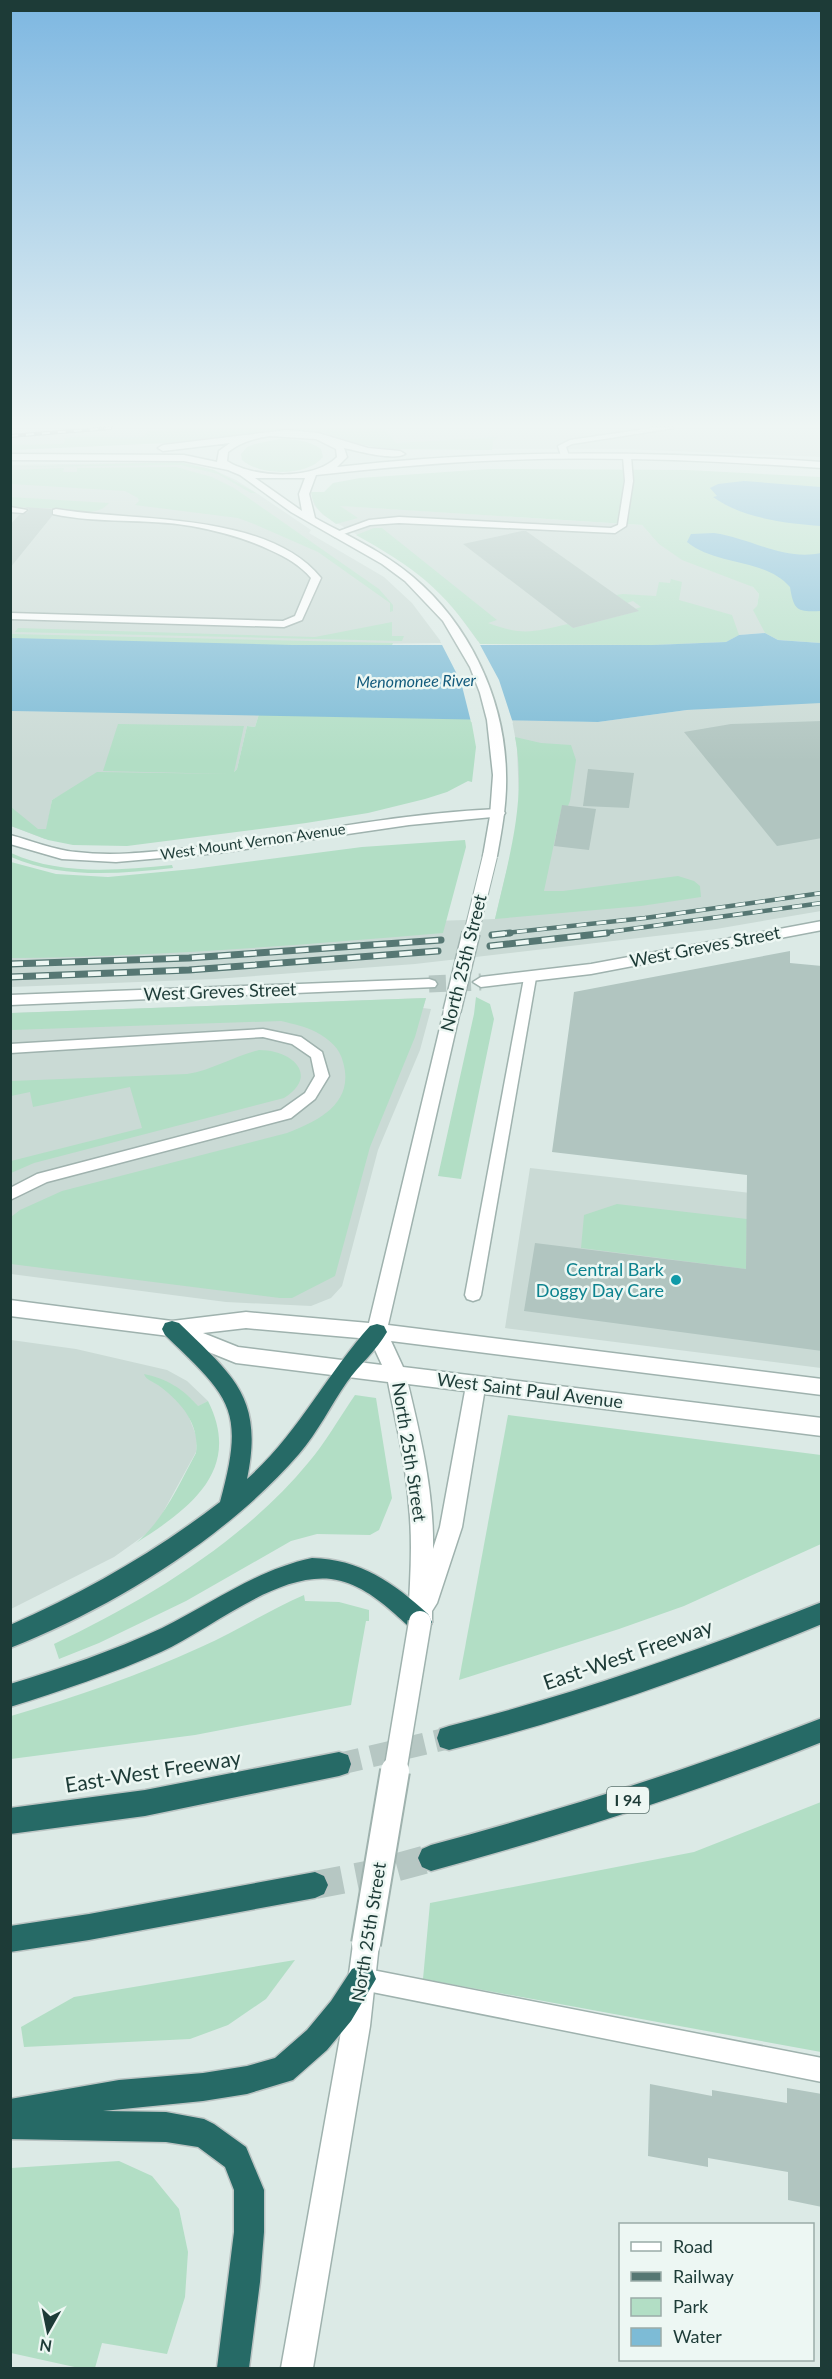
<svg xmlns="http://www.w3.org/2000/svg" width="832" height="2379" viewBox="0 0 832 2379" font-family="Lato,sans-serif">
  <rect width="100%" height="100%" fill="#dceae6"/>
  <g fill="#cadad5">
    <polygon points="10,428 821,428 822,457 624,449 395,449 360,444 314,431 288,429 166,443 11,450"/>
    <polygon points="168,462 188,463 214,470 236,480 258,494 311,530 309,533 384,577 412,603 442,643 292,645 11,638 11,465"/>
    <polygon points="311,492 328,505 642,525 650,534 753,587 759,594 757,606 765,633 739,635 726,642 653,645 480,644 450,603 429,581 394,556 323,515 314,505"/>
    <polygon points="785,703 821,703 821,911 716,929 415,964 215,979 11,987 10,935 495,919 514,840 519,801 517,747 512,720 598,722 687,710"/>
    <polygon points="10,711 259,714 255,727 247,726 237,769 233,773 225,775 98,774 52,800 45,839 11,826"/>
    <polygon points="426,998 423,1008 431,1009 420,1050 378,1150 342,1286 331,1298 311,1306 226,1302 11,1274 11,1013"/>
    <polygon points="530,1168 821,1201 821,1368 505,1328"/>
    <polygon points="11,1340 76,1349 167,1370 187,1381 208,1401 187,1412 197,1438 196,1452 161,1516 149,1532 114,1557 11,1609"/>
  </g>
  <g fill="#b2dec5">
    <path d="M188,428h196l12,15 102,-6 -5,4 -1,9 -108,-1 -24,-5 -37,-12 -35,-3 -122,14 -155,7v-5l50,-1 3,-1 1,-5c28,-3 52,1 79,-1l5,-6z"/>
    <path d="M279,439c14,0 30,1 42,10l2,8c-16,20 -63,19 -81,3l-1,-6 6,-7 8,-3z"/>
    <polygon points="180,462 214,470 256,493 251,493 218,474 181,465 10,467"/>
    <polygon points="176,467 212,477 234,488 379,589 393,605 393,611 390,612 390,603 318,552 254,524 238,518 135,505 139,501 138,498 125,491 11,484 11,470 64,468 63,472 77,472 77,468"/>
    <path d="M488,469l199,1 134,7v166l-43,-3 -13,-7 -12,-23 4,-4 2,-12 -6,-7 -71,-27 -23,-16 -17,-19 -302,-19 18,12 -22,6c-12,-9 -23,-15 -25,-32h13l9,-9 27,-5z"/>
    <path d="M10,497l99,6c-10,12 -26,9 -39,8v-2l-59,-2z"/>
    <path d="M374,528h8l115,92 -9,3c35,13 45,9 80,1l5,4 65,-17 -3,-2 6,-2 -8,-6 -6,2 -11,-8 7,-1 33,2 3,-14 11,1 1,-4 11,3 -3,18 53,15 7,20 -13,7 -73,3 -173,-1c-39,-57 -65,-76 -124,-109z"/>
    <polygon points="392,622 392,636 404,636 402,641 15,632 18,628 315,637"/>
    <polygon points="11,634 393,643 390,650 18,639 11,638"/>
    <polygon points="259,714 471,719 476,747 472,782 468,781 447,792 425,799 368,813 306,823 127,846 73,845 48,840 11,826 11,807 38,829 46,829 52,800 97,772 230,774 103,771 118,724 244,726 234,772 237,769 247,726 255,727"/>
    <path d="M515,737l26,6 30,2 5,15 -6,41 -2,5h-6l-18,85h19l115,-15 16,5 6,5 1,11 -60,9 -146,13c14,-61 32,-120 20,-182z"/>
    <path d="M465,840l1,7 -23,86c-144,12 -288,24 -432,25v-96l45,12 52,3 85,-8 169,-22z"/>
    <path d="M11,853c51,23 106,17 161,12l1,3c-56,6 -110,11 -162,-11z"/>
    <polygon points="476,997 490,1004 494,1019 461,1179 438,1176 474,1014"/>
    <path d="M426,998l-11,39 -45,110 -35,129 -43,22h-12l-269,-34v-47l9,-7 42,-19 225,-58c32,-12 68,-30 56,-71 -3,-14 -14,-23 -27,-30 -11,-6 -23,-8 -35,-11l-270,9v-17z"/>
    <path d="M259,1050c33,0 61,25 25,48l-250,65 -23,10v-12l131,-33 -12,-41 -97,20 -3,-15 -19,4v-15l176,-7c26,-4 47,-18 72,-24z"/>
    <polygon points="617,1204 747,1219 746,1269 581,1248 584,1215"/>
    <path d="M144,1374c23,5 38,14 54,32l10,-5c35,70 -19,108 -72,142 28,-23 43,-59 60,-90 4,-30 -16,-52 -38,-68 -6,-4 -12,-5 -14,-11z"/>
    <path d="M355,1395l21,3 16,100 -13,32 -9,5 -53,-1 -26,7 -105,60 -87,42 -40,16 -5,-15c91,-43 190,-103 254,-181 18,-21 31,-45 47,-68z"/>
    <polygon points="508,1415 821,1455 821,1544 684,1606 619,1629 459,1680"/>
    <path d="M304,1595l1,6 34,1 30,8v11h-3l-15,84 -156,30 -184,24v-43c64,-19 129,-41 190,-69 36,-16 68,-37 103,-52z"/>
    <polygon points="821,1802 821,2052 423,1979 430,1903 694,1852"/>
    <polygon points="295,1960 266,1999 228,2025 190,2039 24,2047 21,2027 74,1997"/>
    <polygon points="119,2161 152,2176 179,2209 188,2252 185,2297 167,2354 102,2343 95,2368 79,2368 11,2353 11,2168"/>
  </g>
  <g fill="#7dbbd6">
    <path d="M744,481l77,6v39c-36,-3 -77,-7 -108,-29l4,-1 -7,-8 8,-4z"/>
    <path d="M714,533c36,5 70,28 107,20v58c-24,1 -27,0 -31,-24 -25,-29 -74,-21 -103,-45l4,-8z"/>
    <polygon points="765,633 778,640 821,643 821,703 687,710 598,722 11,711 11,638 292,645 653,645 726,642 739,635"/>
  </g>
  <polygon fill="#dceae6" points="440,641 478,641 499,680 513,723 471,722 461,682"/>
  <g fill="#b1c5c0">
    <polygon points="25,507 51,509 52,516 10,568 10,525 19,515 28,512 29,509"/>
    <polygon points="522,531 526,531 639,611 573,628 463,544"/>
    <polygon points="822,721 822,838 777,846 684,732 731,724"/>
    <polygon points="588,769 634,773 629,808 583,806"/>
    <polygon points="562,805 596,809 589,850 554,846"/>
    <polygon points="790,951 790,963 822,966 822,1351 524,1311 535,1243 746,1269 747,1175 552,1152 574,992"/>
    <polygon points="650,2084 712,2096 712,2090 787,2103 787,2088 822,2094 822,2207 788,2200 788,2172 708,2158 708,2167 648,2156"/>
  </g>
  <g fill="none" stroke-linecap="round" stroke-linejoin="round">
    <polyline stroke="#b6c7c3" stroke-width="17" stroke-dasharray="17 8" stroke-linecap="butt" points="429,984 481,982"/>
    <polyline stroke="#b6c7c3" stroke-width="22" stroke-dasharray="22 11" stroke-linecap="butt" points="339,1764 449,1738"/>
    <polyline stroke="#b6c7c3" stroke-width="28" stroke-dasharray="28 14" stroke-linecap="butt" points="315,1885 372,1874 431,1858"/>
    <g stroke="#9fb2ae" stroke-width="3">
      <g id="service">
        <polygon points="652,428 674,428 572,444 566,447 569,456 565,458 561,456 558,446 570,440"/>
        <polygon points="627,455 631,457 633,481 626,526 615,533 399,523 370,525 335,537 331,534 369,520 399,517 611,528 618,525 625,481 623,457"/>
        <polygon points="10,507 27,510 23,513 10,512"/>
        <path d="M56,509c77,13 211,2 265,69l-19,42 -18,7 -274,-8v-6l273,8 12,-5 16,-38c-11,-13 -25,-21 -41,-28 -25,-12 -52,-19 -79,-24 -46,-8 -92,-2 -138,-12v-4z"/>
        <polygon points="530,974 536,978 481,1295 479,1299 473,1301 467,1299 465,1295 524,978"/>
        <polygon points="263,1029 301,1037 322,1052 329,1076 315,1099 291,1118 47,1182 10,1200 10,1188 37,1174 281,1110 305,1093 315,1076 311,1057 292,1044 263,1037 10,1053 10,1044"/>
        <polygon points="362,1968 822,2058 822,2082 362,1990 354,1987 351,1979 354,1971"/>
      </g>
    </g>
    <g stroke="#9fb2ae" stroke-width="3">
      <g id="minor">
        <path d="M498,809l5,1 2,3 -2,3 -94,9 -191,28 -102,9 -54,-3 -52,-15v-9c23,6 43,15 66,17 41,5 83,-1 123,-5 100,-12 199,-34 299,-38z"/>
        <polygon points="822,921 822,930 591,974 481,987 473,982 481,977 591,964"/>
        <polygon points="429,979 435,981 437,984 435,987 10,1005 10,995"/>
      </g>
    </g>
    <g stroke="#9fb2ae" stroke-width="3">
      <g id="tertiary">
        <path d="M287,430l31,3 50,15 32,3 5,3c-12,7 -47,-3 -61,-6l3,9 -10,10c162,-19 323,-15 485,-5v6c-105,-7 -210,-12 -315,-8 -64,2 -127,8 -191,15l-7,19 6,24c33,18 69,34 98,59 57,48 92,123 93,197 1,28 -4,55 -9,82l-7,4 -7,-4 7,-40 3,-41 -6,-55 -7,-27 -10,-26 -27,-46 -38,-40 -23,-17 -91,-52 -51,-37 -12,-5 -44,-9 -174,-1v-6l174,1 33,7 2,-11 11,-8 -67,8 -5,-3 5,-3zM270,436l46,3 20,10 1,8c-23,24 -84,21 -110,4l1,-9c13,-10 27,-14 42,-16zM255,478h50l-6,16 3,17z"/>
        <path d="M452,1006l8,5 -72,314 434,54v16l-431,-54 12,26 419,51v18l-338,-42 -22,133 -25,76 -5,8v11l-4,8 -8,3 -8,-3 -4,-8c2,-39 5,-78 1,-116 -3,-42 -13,-83 -21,-124l-152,-19 -67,-27 -159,-20v-16l162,21 74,-9 123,11 75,-312zM246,1328l124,11 12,26 -144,-18 -35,-14zM408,1384l57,7 -25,136 -7,22c1,-56 -12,-111 -25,-165z"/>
        <polygon points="366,1931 376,1934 379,1944 370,2026 313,2368 281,2368 342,2026 353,1944 356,1934"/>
      </g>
    </g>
    <g stroke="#bbc4c3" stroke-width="3">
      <g id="motorway">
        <path d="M172,1321l7,2c54,53 85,74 68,156 50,-44 79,-104 123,-153l7,-2 7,2 3,6c-10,18 -28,33 -40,50 -16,23 -29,50 -48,72 -73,84 -185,153 -289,194v-23c75,-33 145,-73 210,-123 26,-94 10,-104 -55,-167l-3,-6 3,-6z"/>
        <path d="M312,1558c48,1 82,25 116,56l4,8 -4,8 -8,3c-10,-4 -17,-12 -25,-19 -18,-16 -39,-32 -64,-35 -56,-6 -120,50 -170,73 -49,22 -100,39 -151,55v-23c52,-16 103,-33 152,-56 51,-25 94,-58 150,-70z"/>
        <path d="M822,1602v22c-122,50 -245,94 -373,126l-9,-3 -3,-9 3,-9 9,-3c128,-32 250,-76 373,-124z"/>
        <path d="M822,1718v24c-128,51 -258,93 -391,129l-9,-4 -4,-9 4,-9 9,-4c133,-36 263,-77 391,-127z"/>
        <polygon points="339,1752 348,1755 351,1764 348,1773 339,1776 145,1816 10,1834 10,1808 145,1790"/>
        <polygon points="315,1872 324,1876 328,1885 324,1894 315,1898 89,1940 10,1952 10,1926 89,1914"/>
        <polygon points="362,1965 372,1969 376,1979 351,2021 327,2050 293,2080 247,2094 203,2101 103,2111 166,2112 204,2119 214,2124 246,2147 264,2190 264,2232 260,2282 249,2368 217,2368 234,2232 234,2190 225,2167 198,2147 166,2142 10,2139 10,2099 119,2080 203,2073 247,2066 275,2058 307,2030 331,2001 352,1969"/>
      </g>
    </g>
    <use href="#service" fill="#fff" fill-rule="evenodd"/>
    <use href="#minor" fill="#fff" fill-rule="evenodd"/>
    <use href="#tertiary" fill="#fff" fill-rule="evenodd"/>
    <use href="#motorway" fill="#266a66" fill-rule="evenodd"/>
    <g stroke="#567773" stroke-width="4">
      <polyline id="rail-far2" points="10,436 111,428"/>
    </g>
    <g stroke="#567773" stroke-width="4.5">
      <g id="rail-far1">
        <polyline points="497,934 645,918 822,893"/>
        <polyline points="594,934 822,903"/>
      </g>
    </g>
    <g stroke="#567773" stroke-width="7">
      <g id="rail">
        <polyline points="492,935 510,933"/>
        <polyline points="490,946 607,933"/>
        <polyline points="10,964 189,958 441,940"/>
        <polyline points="10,977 189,970 438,951"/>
      </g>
    </g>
    <use href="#rail-far2" stroke="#edf7f3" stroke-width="2" stroke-dasharray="8" stroke-linecap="butt"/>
    <use href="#rail-far1" stroke="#edf7f3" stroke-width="3" stroke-dasharray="10" stroke-linecap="butt"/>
    <use href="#rail" stroke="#edf7f3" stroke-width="4.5" stroke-dasharray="13" stroke-linecap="butt"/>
    <g stroke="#9fb2ae" stroke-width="16" stroke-linecap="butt">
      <polyline id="tertiary-bridge-far3" points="471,934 490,856"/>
    </g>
    <g stroke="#9fb2ae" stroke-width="20" stroke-linecap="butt">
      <polyline id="tertiary-bridge-far2" points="452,1011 471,933"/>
    </g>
    <g stroke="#9fb2ae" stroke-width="25" stroke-linecap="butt">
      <polyline id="tertiary-bridge-far1" points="395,1772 420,1622"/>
    </g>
    <g stroke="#9fb2ae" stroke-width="32" stroke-linecap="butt">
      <polyline id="tertiary-bridge" points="366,1944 395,1771"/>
    </g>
    <use href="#tertiary-bridge-far3" stroke="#fff" stroke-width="14"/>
    <use href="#tertiary-bridge-far2" stroke="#fff" stroke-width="17"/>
    <use href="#tertiary-bridge-far1" stroke="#fff" stroke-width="22"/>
    <use href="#tertiary-bridge" stroke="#fff" stroke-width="28"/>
  </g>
  <linearGradient id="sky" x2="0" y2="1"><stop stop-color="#7db7e1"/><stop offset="0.56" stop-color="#eff6f4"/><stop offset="1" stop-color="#eff6f4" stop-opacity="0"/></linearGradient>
  <rect width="832" height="761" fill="url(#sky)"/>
  <circle fill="#0f9aa8" stroke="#edf7f3" stroke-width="2" cx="676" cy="1280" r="6"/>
  <g text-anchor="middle" stroke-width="5" stroke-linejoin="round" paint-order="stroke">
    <g font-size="15" fill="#1d3b37" stroke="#edf7f3">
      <text transform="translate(253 842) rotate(-8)" y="5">West Mount Vernon Avenue</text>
    </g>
    <g font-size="16" font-style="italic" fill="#125a7c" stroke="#edf7f3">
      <text transform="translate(416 681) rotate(-1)" y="6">Menomonee River</text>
    </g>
    <rect fill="#edf7f3" stroke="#5b736f" stroke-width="1.5" x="607" y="1787" width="42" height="26" rx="4.5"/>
    <g font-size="16" font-weight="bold" fill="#1d3b37">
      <text x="628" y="1806">I 94</text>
    </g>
    <g font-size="18" fill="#1d3b37" stroke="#edf7f3">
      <text transform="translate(705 947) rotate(-11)" y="6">West Greves Street</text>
      <text transform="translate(464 963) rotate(-76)" y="6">North 25th Street</text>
      <text transform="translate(220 992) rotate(-2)" y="6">West Greves Street</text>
      <text transform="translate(530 1391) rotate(7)" y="6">West Saint Paul Avenue</text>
      <text transform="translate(409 1452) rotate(81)" y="6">North 25th Street</text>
      <text transform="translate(369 1932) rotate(-81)" y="6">North 25th Street</text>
    </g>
    <g font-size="18" fill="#0d838f" stroke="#edf7f3" text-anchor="end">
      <text x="664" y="1276">Central Bark<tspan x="664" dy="21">Doggy Day Care</tspan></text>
    </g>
    <g font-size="21" fill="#1d3b37" stroke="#edf7f3">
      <text transform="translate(628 1655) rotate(-19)" y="7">East-West Freeway</text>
      <text transform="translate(153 1772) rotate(-9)" y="7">East-West Freeway</text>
    </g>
  </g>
  <rect width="832" height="2379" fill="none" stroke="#1d3b37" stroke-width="24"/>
  <rect x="619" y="2223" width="195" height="138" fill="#edf7f3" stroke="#9aaca8" stroke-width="1.5"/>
  <rect x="631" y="2242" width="30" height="9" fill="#ffffff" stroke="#9aaca8" stroke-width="1.5"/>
  <text x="673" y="2253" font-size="18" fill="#1d3b37">Road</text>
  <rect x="631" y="2272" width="30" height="9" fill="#567773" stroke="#9aaca8" stroke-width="1.5"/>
  <text x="673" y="2283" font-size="18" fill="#1d3b37">Railway</text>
  <rect x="631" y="2298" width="30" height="18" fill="#b2dec5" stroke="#9aaca8" stroke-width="1.5"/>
  <text x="673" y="2313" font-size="18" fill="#1d3b37">Park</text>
  <rect x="631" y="2328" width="30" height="18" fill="#7dbbd6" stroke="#9aaca8" stroke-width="1.5"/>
  <text x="673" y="2343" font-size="18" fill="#1d3b37">Water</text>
  <g transform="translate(48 2331) rotate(189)" stroke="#edf7f3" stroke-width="4.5" paint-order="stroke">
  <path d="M0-4.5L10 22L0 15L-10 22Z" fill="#1d3b37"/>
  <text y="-9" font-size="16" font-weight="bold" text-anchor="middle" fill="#1d3b37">N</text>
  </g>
</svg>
